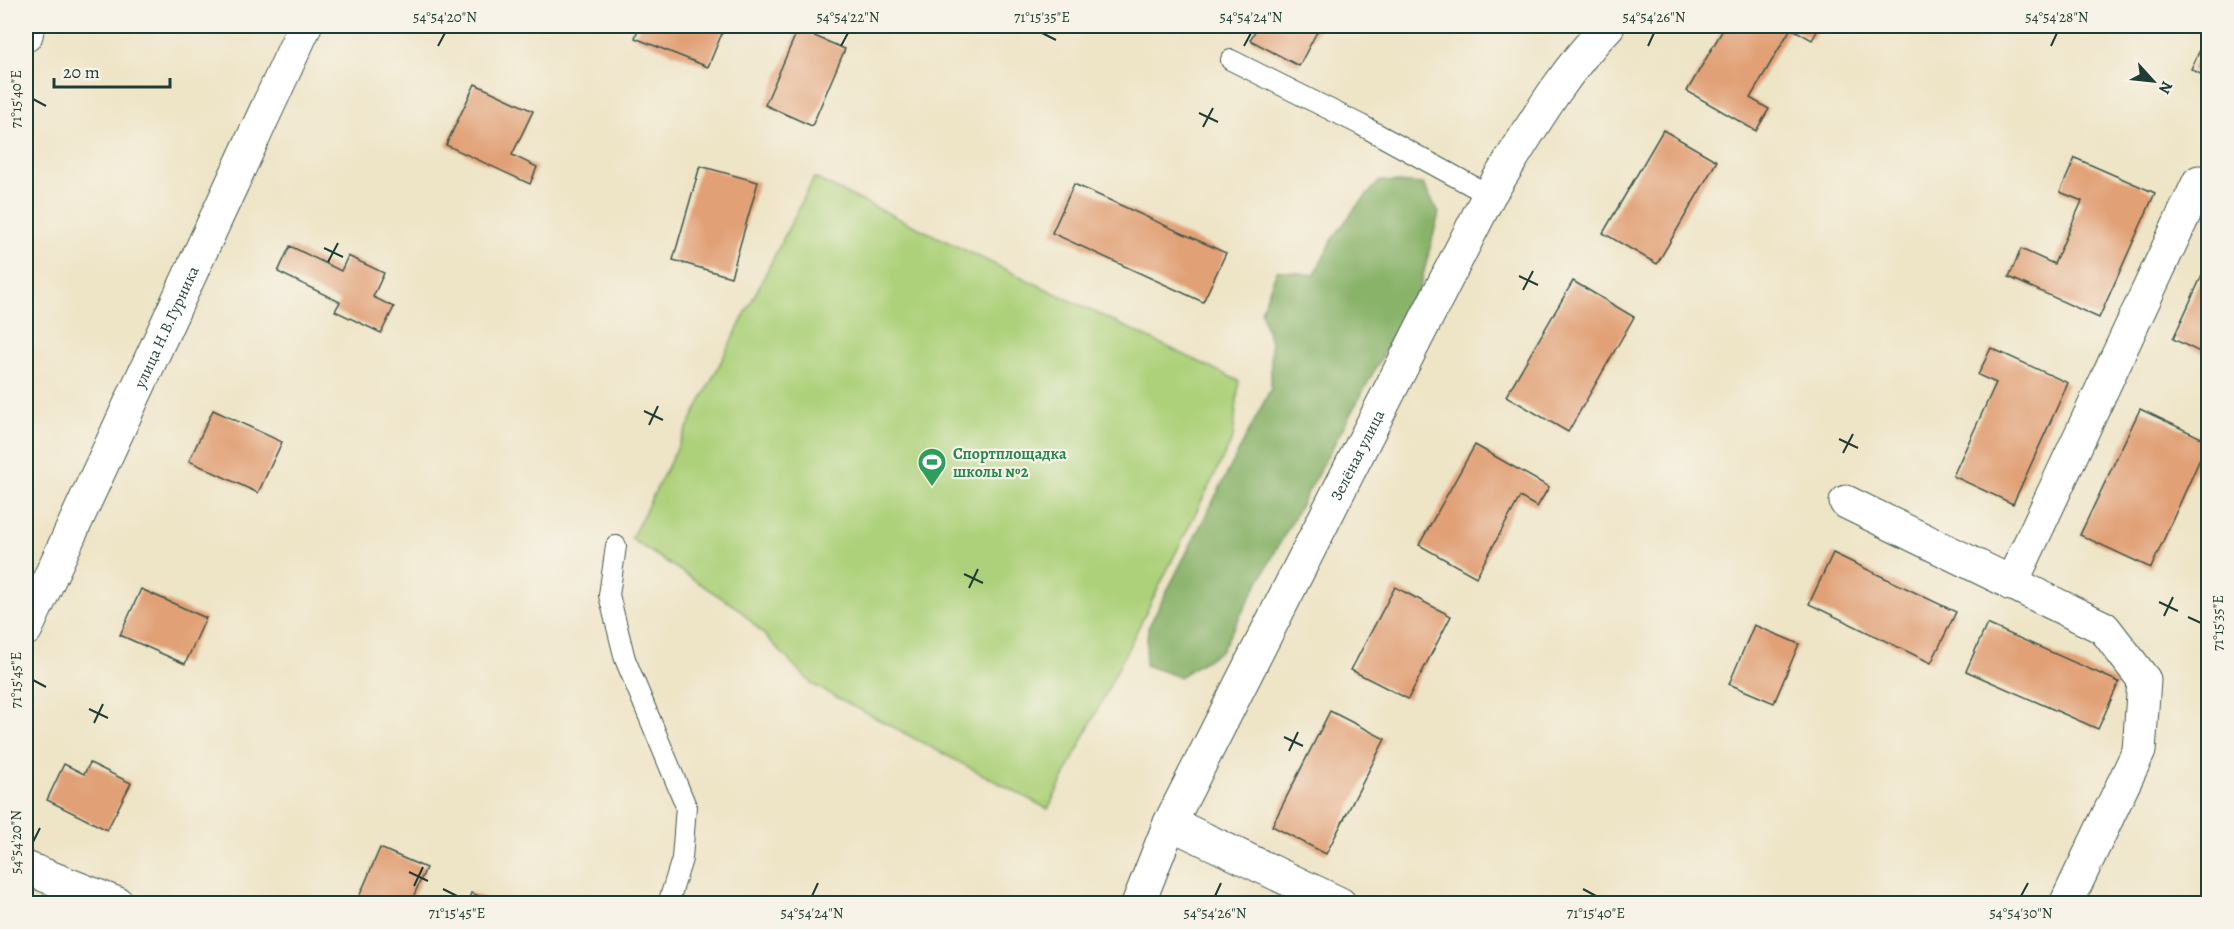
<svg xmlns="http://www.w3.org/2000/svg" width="2234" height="929" viewBox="0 0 2234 929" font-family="Alegreya,serif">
  <rect width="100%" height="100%" fill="#f7f3e8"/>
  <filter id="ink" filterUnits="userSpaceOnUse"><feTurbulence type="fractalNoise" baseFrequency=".0167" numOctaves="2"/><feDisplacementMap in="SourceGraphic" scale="12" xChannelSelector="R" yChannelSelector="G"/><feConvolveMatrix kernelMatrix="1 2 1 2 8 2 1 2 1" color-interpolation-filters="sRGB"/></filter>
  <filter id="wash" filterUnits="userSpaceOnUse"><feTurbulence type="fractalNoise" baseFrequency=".008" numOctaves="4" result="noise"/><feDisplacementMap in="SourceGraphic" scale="24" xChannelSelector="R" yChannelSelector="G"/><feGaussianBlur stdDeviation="1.35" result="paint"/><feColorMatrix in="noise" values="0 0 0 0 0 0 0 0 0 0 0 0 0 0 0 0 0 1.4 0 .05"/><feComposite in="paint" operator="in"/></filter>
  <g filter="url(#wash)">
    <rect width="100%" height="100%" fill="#eee4c6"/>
    <polygon fill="#add17a" stroke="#668757" stroke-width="1.5" points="814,178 1239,381 1233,438 1048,809 813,685 739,609 631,539"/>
    <polygon fill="#8ab36a" stroke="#54784f" stroke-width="1.5" points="1380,181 1423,184 1439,213 1420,287 1221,651 1179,677 1145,665 1148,628 1271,388 1271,343 1261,311 1277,270 1314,275 1334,237 1356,207"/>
    <g id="blocks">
      <g fill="#e1a076">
        <polygon points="639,26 725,26 708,67 635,38"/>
        <polygon points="1258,26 1320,26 1299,66 1250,40"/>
        <polygon points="1725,26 1820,26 1812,40 1791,28 1750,98 1769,109 1756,131 1687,91"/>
        <polygon points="798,29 845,49 812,126 765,105"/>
        <polygon points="2208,33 2208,78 2191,69"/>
        <polygon points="475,84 533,111 512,155 537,167 530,184 446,145"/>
        <polygon points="1663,130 1717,161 1657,264 1603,233"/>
        <polygon points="2075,158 2155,193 2099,318 2009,277 2021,249 2054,264 2082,201 2060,192"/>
        <polygon points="700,166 758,182 731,277 673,260"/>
        <polygon points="1074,184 1226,253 1203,302 1052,233"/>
        <polygon points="290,246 341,271 348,256 384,273 373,297 394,307 381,333 335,311 340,302 278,272"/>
        <polygon points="2208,262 2208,356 2173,339"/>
        <polygon points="1573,281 1634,317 1568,432 1506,396"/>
        <polygon points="1991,348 2068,383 2013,504 1953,476 1996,383 1978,375"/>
        <polygon points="2140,409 2208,441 2151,568 2080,535"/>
        <polygon points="213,410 282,442 258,493 189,461"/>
        <polygon points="1475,445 1549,487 1537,507 1520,497 1476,577 1419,545"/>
        <polygon points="1833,553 1956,612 1931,663 1809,604"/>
        <polygon points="1395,587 1451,616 1408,699 1351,670"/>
        <polygon points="141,589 206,618 185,664 120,635"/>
        <polygon points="1987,624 2119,682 2098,729 1966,671"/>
        <polygon points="1754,625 1799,644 1774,703 1729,684"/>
        <polygon points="1330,711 1385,739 1326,854 1272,826"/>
        <polygon points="90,763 131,783 107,830 47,800 64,764 84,774"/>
        <polygon points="380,848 426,868 410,904 356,904"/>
        <polygon points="471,893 497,903 497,904 467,904"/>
      </g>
    </g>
  </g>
  <g filter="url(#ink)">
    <use href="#blocks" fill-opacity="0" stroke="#3e564a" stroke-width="1.5"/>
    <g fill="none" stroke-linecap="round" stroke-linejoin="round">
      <g stroke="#3e564a" stroke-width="22">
        <g id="service">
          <polyline points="1231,60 1361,125 1489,195"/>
          <polyline points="616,546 609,595 625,659 686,806 682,859 668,904"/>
        </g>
      </g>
      <g stroke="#3e564a" stroke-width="35">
        <g id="minor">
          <polyline points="1846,502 2104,628 2144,680 2139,751 2066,904"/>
          <polyline points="2011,584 2199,182"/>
          <path id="s1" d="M26,629l279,-603"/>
          <polyline points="1170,823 1340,904"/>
          <polyline points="26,868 118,904"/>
          <path id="s2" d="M1138,904l32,-81 319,-628c37,-58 71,-120 119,-169"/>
        </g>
      </g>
      <g stroke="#3e564a" stroke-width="35">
        <polyline id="tertiary" points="26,35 28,26"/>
      </g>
      <use href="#service" stroke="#fff" stroke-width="20"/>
      <use href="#minor" stroke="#fff" stroke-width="33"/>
      <use href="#tertiary" stroke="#fff" stroke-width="33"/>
    </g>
  </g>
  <path fill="none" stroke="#1f3d34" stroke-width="2" d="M1042,33l14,7M438,46l7,-13M841,46l7,-13M1244,46l7,-13M1648,46l6,-13M2051,46l6,-13M33,99l13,7M1199,113l19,9M1203,127l10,-19M324,248l19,9M328,262l10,-19M1519,276l19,9M1523,290l10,-19M644,411l19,9M649,425l9,-19M1839,439l19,9M1843,453l10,-19M964,574l19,9M969,588l9,-19M2159,602l19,9M2164,616l9,-19M2188,617l13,6M33,680l13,7M89,709l19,9M94,723l9,-19M1284,737l19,9M1289,751l9,-19M33,842l7,-14M409,872l19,9M414,886l9,-19M443,889l14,7M1583,889l13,7M812,896l6,-13M1215,896l6,-13M2021,896l7,-13"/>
  <defs>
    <g id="stadium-pin" transform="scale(1.5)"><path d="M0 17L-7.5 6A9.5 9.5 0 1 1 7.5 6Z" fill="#2e9e5b" stroke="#f7f3e8"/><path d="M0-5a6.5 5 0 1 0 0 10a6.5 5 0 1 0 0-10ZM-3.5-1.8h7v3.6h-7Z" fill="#fff"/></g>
  </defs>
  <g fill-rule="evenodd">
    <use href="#stadium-pin" x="932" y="462"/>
  </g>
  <g text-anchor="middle" stroke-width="4.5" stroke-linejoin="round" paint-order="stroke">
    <g font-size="16" fill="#1f3d34" stroke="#f7f3e8">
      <text dy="6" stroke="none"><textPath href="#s1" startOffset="333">улица Н.В.Гурника</textPath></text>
      <text dy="6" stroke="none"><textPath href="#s2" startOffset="500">Зелёная улица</textPath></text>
    </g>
    <g font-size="16" font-weight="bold" fill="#27864d" stroke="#f7f3e8" text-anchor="start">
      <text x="953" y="459">Спортплощадка<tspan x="953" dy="18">школы №2</tspan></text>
    </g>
  </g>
  <rect width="2234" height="929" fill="none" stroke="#f7f3e8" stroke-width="66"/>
  <g transform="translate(2153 81) rotate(117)" stroke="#f7f3e8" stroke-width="4.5" paint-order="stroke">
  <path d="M0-4.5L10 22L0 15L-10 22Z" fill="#1f3d34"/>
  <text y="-9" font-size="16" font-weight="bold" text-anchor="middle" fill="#1f3d34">N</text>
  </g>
  <path d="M54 78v9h116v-9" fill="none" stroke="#1f3d34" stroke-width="3"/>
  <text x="63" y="78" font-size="18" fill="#1f3d34" stroke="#f7f3e8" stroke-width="4.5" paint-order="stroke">20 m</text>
  <rect x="33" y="33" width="2168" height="863" fill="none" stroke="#1f3d34" stroke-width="2"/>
  <g font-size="15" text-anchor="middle" fill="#1f3d34">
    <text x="445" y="22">54°54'20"N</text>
    <text x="848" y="22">54°54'22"N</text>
    <text x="1042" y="22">71°15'35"E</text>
    <text x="1251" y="22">54°54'24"N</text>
    <text x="1654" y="22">54°54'26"N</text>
    <text x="2057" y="22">54°54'28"N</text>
    <text transform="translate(16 99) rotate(-90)" y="5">71°15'40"E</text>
    <text transform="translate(2218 623) rotate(-90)" y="5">71°15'35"E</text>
    <text transform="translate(16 680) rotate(-90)" y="5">71°15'45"E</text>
    <text transform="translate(16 842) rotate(-90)" y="5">54°54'20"N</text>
    <text x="457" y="918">71°15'45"E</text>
    <text x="812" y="918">54°54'24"N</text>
    <text x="1215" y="918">54°54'26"N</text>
    <text x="1596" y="918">71°15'40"E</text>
    <text x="2021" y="918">54°54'30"N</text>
  </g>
</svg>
